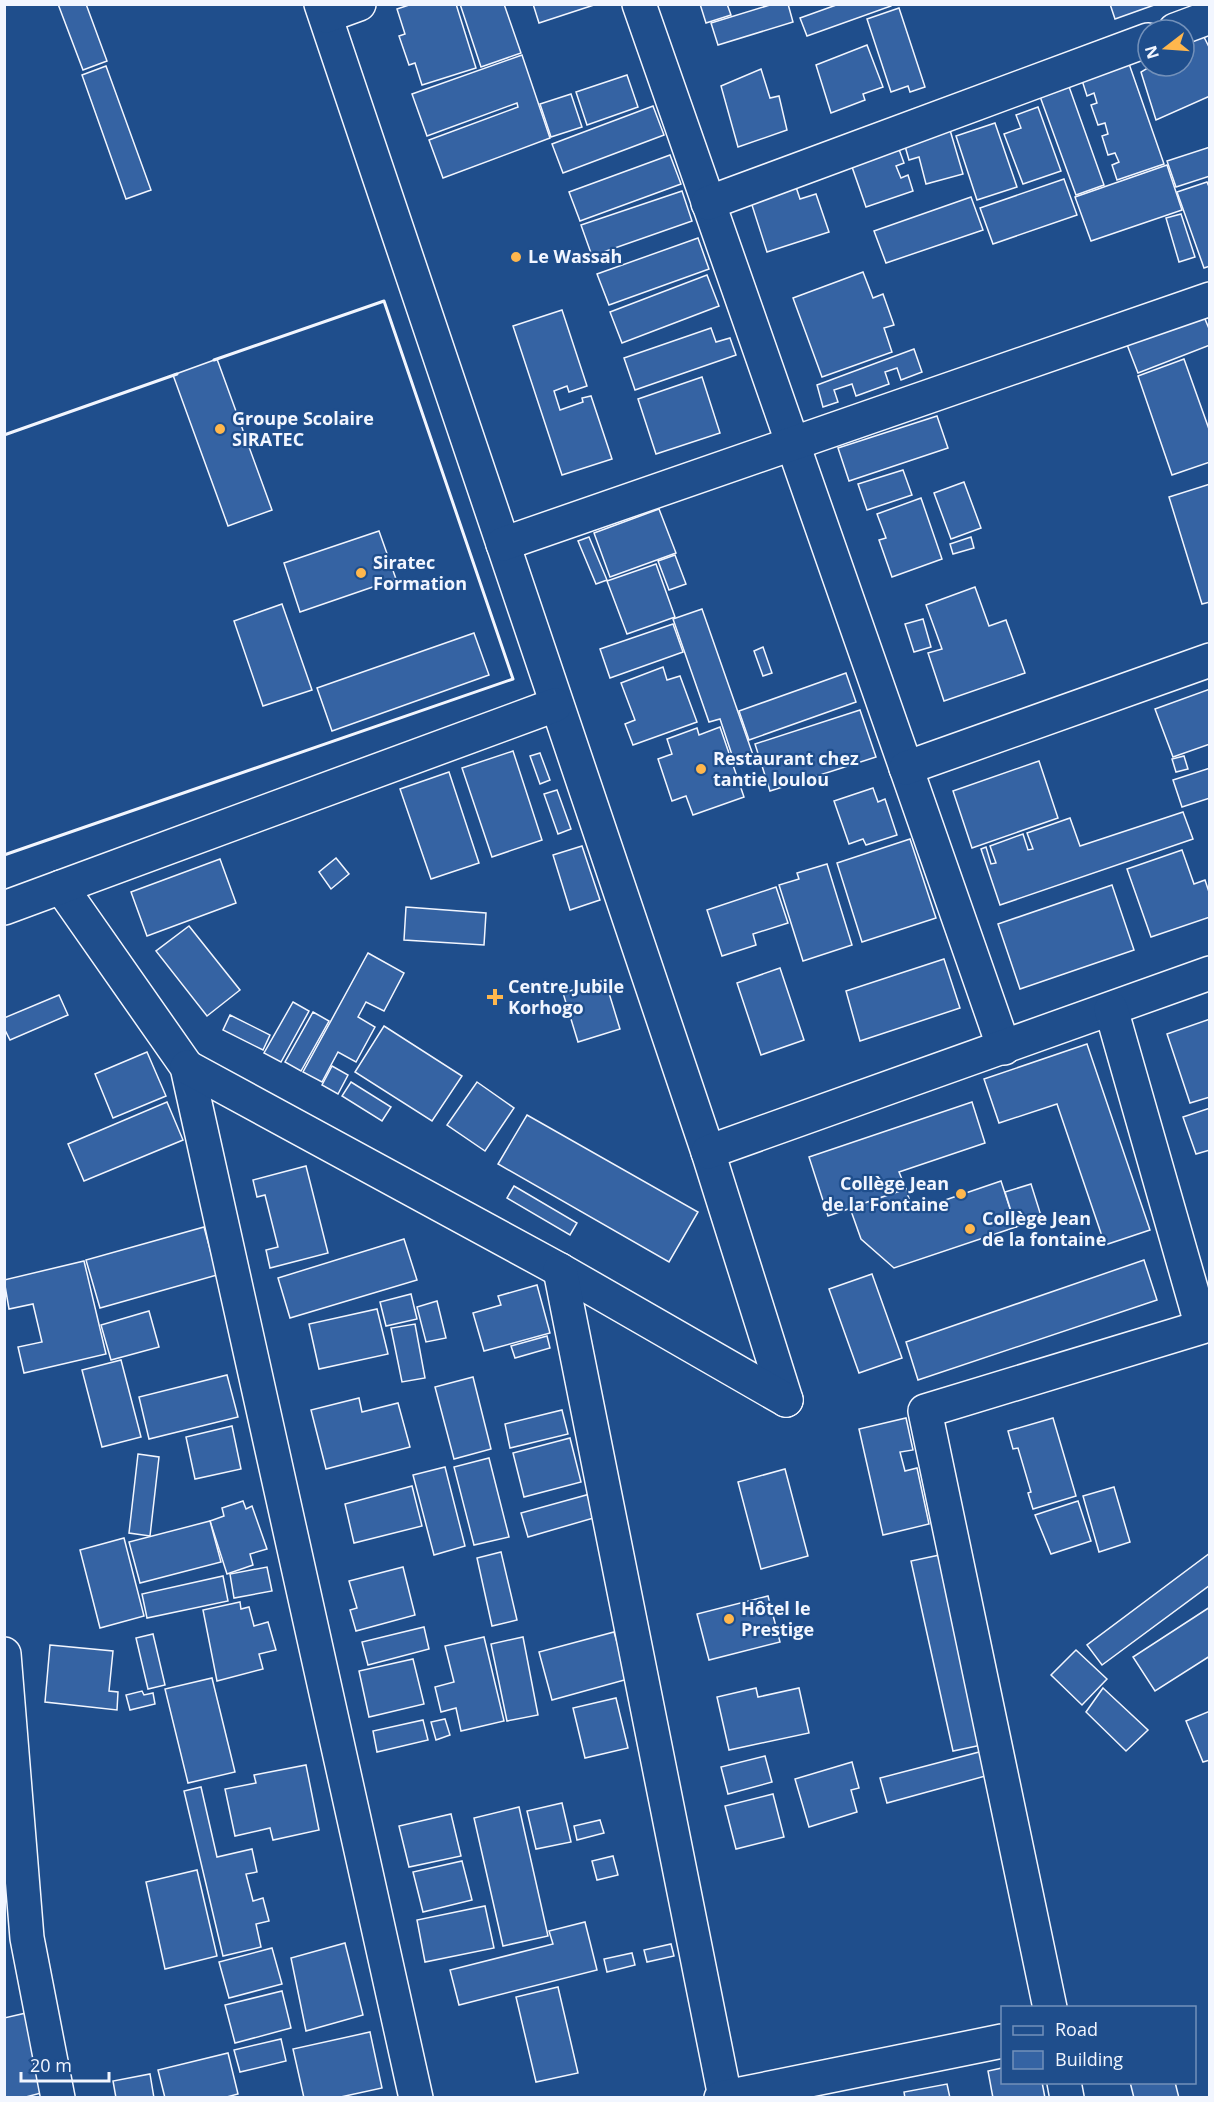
<svg xmlns="http://www.w3.org/2000/svg" width="1214" height="2102" viewBox="0 0 1214 2102" font-family="'Open Sans',sans-serif">
  <rect width="100%" height="100%" fill="#1f4e8c"/>
  <g fill="#3563a3" stroke="#f2f6ff" stroke-width="1.5">
    <polygon points="58,4 86,4 107,61 83,70"/>
    <polygon points="412,4 456,4 476,68 422,85 415,63 409,65 399,36 405,34 397,9"/>
    <polygon points="460,4 504,4 521,53 481,67"/>
    <polygon points="533,4 597,4 539,23"/>
    <polygon points="700,4 727,4 731,15 706,23"/>
    <polygon points="773,4 788,4 793,22 718,45 711,23"/>
    <polygon points="839,4 891,4 891,6 807,36 800,18"/>
    <polygon points="1110,4 1157,4 1115,19"/>
    <polygon points="899,8 925,87 910,92 908,86 891,92 867,19"/>
    <polygon points="1203,35 1210,49 1210,96 1156,120 1141,72 1151,66 1184,66 1184,47"/>
    <polygon points="867,45 883,87 863,94 865,100 831,113 816,65"/>
    <polygon points="522,55 550,138 443,178 429,140 518,107 517,103 427,136 412,94"/>
    <polygon points="1127,58 1164,164 1117,180 1112,165 1119,162 1115,153 1108,155 1102,136 1108,134 1105,123 1098,125 1091,105 1097,103 1094,93 1087,96 1080,74"/>
    <polygon points="106,66 151,190 126,199 82,75"/>
    <polygon points="761,69 770,98 779,96 787,130 738,147 721,86"/>
    <polygon points="627,75 638,107 587,125 576,92"/>
    <polygon points="1067,81 1104,185 1076,195 1038,91"/>
    <polygon points="571,94 582,127 551,137 540,104"/>
    <polygon points="653,106 664,135 563,173 552,144"/>
    <polygon points="1038,107 1061,171 1023,184 1004,134 1021,128 1016,115"/>
    <polygon points="995,123 1017,187 977,200 956,136"/>
    <polygon points="950,130 963,174 926,184 919,157 909,160 903,139"/>
    <polygon points="896,141 904,163 896,166 901,178 908,175 913,191 866,207 851,164"/>
    <polygon points="1210,147 1210,176 1176,187 1167,161"/>
    <polygon points="670,155 681,184 580,221 569,192"/>
    <polygon points="1167,165 1182,210 1091,241 1075,197"/>
    <polygon points="1064,179 1077,215 993,244 980,208"/>
    <polygon points="1207,182 1210,189 1210,266 1204,268 1177,192"/>
    <polygon points="796,187 800,199 816,194 829,232 767,252 751,202"/>
    <polygon points="682,191 692,221 592,256 581,225"/>
    <polygon points="971,197 983,230 886,263 874,231"/>
    <polygon points="1181,214 1195,257 1179,262 1166,218"/>
    <polygon points="698,238 709,269 609,305 597,274"/>
    <polygon points="863,272 873,298 883,294 894,325 884,328 892,352 822,377 793,298"/>
    <polygon points="707,275 719,306 622,343 610,312"/>
    <polygon points="562,310 587,386 569,392 567,386 554,391 560,410 583,402 582,398 591,396 612,459 562,475 513,326"/>
    <polygon points="1202,312 1210,331 1210,345 1138,373 1126,342"/>
    <polygon points="711,328 716,342 730,338 736,355 635,390 624,358"/>
    <polygon points="914,349 922,372 901,380 897,368 885,372 889,384 856,396 852,384 834,390 838,402 823,407 817,385"/>
    <polygon points="217,359 272,510 228,526 173,375"/>
    <polygon points="1184,359 1210,432 1210,462 1172,475 1138,376"/>
    <polygon points="702,377 720,433 656,454 638,399"/>
    <polygon points="937,416 948,448 849,481 838,448"/>
    <polygon points="903,470 912,495 867,510 858,484"/>
    <polygon points="964,482 981,528 951,539 934,493"/>
    <polygon points="1210,484 1210,602 1202,604 1169,497"/>
    <polygon points="921,498 942,559 892,577 879,540 886,538 877,514"/>
    <polygon points="659,509 676,553 610,577 594,533"/>
    <polygon points="379,531 396,579 300,612 284,563"/>
    <polygon points="589,537 607,580 596,584 578,541"/>
    <polygon points="971,537 974,548 953,554 950,544"/>
    <polygon points="675,555 686,584 669,590 658,561"/>
    <polygon points="656,564 675,617 627,634 607,581"/>
    <polygon points="975,587 989,626 1006,620 1025,673 944,701 928,653 942,649 926,605"/>
    <polygon points="282,604 312,690 263,706 234,621"/>
    <polygon points="702,609 753,755 734,761 720,719 709,722 673,619"/>
    <polygon points="923,619 931,647 914,652 905,624"/>
    <polygon points="673,624 683,652 610,678 600,649"/>
    <polygon points="474,633 489,675 332,731 317,688"/>
    <polygon points="763,647 772,673 763,676 754,651"/>
    <polygon points="663,667 667,680 680,676 697,722 633,745 625,724 635,720 621,683"/>
    <polygon points="846,673 856,702 749,740 739,711"/>
    <polygon points="1210,689 1210,744 1173,757 1155,709"/>
    <polygon points="860,710 876,757 770,791 755,744"/>
    <polygon points="720,727 744,797 693,815 686,796 672,801 658,759 672,754 667,739 697,728 699,735"/>
    <polygon points="513,751 542,840 492,857 462,768"/>
    <polygon points="540,753 550,780 540,784 530,756"/>
    <polygon points="1184,756 1188,769 1176,772 1172,759"/>
    <polygon points="1039,761 1058,818 972,848 953,791"/>
    <polygon points="1210,768 1210,798 1182,807 1173,780"/>
    <polygon points="449,772 479,863 431,879 400,789"/>
    <polygon points="873,788 878,802 885,799 897,835 866,845 863,839 849,844 834,801"/>
    <polygon points="557,790 571,829 558,834 544,794"/>
    <polygon points="1183,812 1193,839 1000,905 981,849 986,847 991,864 996,863 990,846 1023,834 1028,850 1033,849 1027,833 1070,818 1080,846"/>
    <polygon points="910,839 936,918 862,942 837,863"/>
    <polygon points="582,846 600,900 570,910 553,855"/>
    <polygon points="1182,850 1194,884 1205,880 1210,895 1210,917 1151,937 1127,869"/>
    <polygon points="336,858 349,874 331,889 319,872"/>
    <polygon points="220,859 236,903 147,936 131,892"/>
    <polygon points="827,864 852,945 803,961 779,885 799,879 797,873"/>
    <polygon points="1112,885 1134,950 1020,989 998,924"/>
    <polygon points="776,887 788,923 753,934 756,945 722,956 707,910"/>
    <polygon points="406,907 486,913 484,945 404,940"/>
    <polygon points="189,926 240,990 207,1016 156,951"/>
    <polygon points="368,953 404,973 384,1011 366,1002 358,1017 375,1027 356,1062 338,1052 322,1082 303,1072"/>
    <polygon points="944,959 960,1008 860,1041 846,991"/>
    <polygon points="780,968 804,1040 761,1055 737,983"/>
    <polygon points="605,980 620,1029 578,1042 563,993"/>
    <polygon points="59,995 68,1015 10,1040 4,1028 4,1018"/>
    <polygon points="293,1002 309,1011 281,1062 264,1053"/>
    <polygon points="313,1012 329,1021 301,1071 285,1062"/>
    <polygon points="230,1015 270,1035 263,1050 223,1030"/>
    <polygon points="1210,1019 1210,1097 1190,1103 1167,1034"/>
    <polygon points="384,1026 462,1076 432,1121 355,1072"/>
    <polygon points="1087,1044 1150,1230 1105,1245 1057,1104 999,1123 984,1079"/>
    <polygon points="147,1052 166,1096 113,1118 95,1074"/>
    <polygon points="332,1066 348,1075 338,1094 322,1085"/>
    <polygon points="351,1082 391,1107 382,1121 342,1096"/>
    <polygon points="477,1082 514,1108 485,1151 447,1125"/>
    <polygon points="167,1102 183,1140 84,1181 68,1144"/>
    <polygon points="972,1102 985,1143 899,1172 906,1189 828,1216 809,1157"/>
    <polygon points="1210,1108 1210,1150 1196,1154 1183,1117"/>
    <polygon points="527,1115 698,1212 669,1262 498,1164"/>
    <polygon points="306,1166 328,1253 270,1268 266,1250 278,1247 265,1195 257,1197 253,1180"/>
    <polygon points="1001,1181 1016,1227 894,1268 861,1239 850,1208 906,1189 913,1211"/>
    <polygon points="1031,1184 1042,1219 1016,1227 1005,1192"/>
    <polygon points="514,1186 577,1223 570,1235 507,1198"/>
    <polygon points="204,1227 217,1275 100,1308 86,1260"/>
    <polygon points="404,1239 417,1280 290,1318 278,1278"/>
    <polygon points="1144,1260 1157,1300 918,1380 906,1342"/>
    <polygon points="84,1261 106,1354 24,1373 18,1347 42,1342 33,1304 9,1309 4,1280"/>
    <polygon points="872,1274 902,1358 859,1373 829,1289"/>
    <polygon points="537,1285 550,1333 484,1351 473,1313 501,1305 498,1296"/>
    <polygon points="411,1294 417,1319 386,1326 380,1302"/>
    <polygon points="437,1301 446,1338 426,1342 417,1307"/>
    <polygon points="377,1309 388,1354 319,1369 309,1324"/>
    <polygon points="149,1311 159,1347 111,1360 101,1325"/>
    <polygon points="415,1324 425,1378 402,1382 391,1328"/>
    <polygon points="547,1336 550,1348 515,1358 511,1346"/>
    <polygon points="121,1360 141,1437 102,1447 82,1370"/>
    <polygon points="227,1375 238,1417 149,1439 139,1397"/>
    <polygon points="473,1377 491,1449 454,1459 435,1387"/>
    <polygon points="359,1398 362,1412 398,1403 410,1447 326,1469 311,1410"/>
    <polygon points="562,1410 568,1434 510,1448 505,1424"/>
    <polygon points="906,1418 913,1450 900,1452 905,1471 917,1468 929,1524 883,1535 859,1429"/>
    <polygon points="1053,1418 1076,1496 1033,1509 1028,1493 1031,1492 1018,1448 1013,1449 1008,1431"/>
    <polygon points="232,1426 241,1469 195,1479 186,1437"/>
    <polygon points="570,1438 581,1482 524,1497 513,1453"/>
    <polygon points="138,1454 159,1457 150,1536 129,1533"/>
    <polygon points="489,1458 509,1537 474,1545 454,1467"/>
    <polygon points="445,1467 465,1546 434,1555 413,1475"/>
    <polygon points="785,1469 808,1556 761,1569 738,1482"/>
    <polygon points="412,1486 422,1526 354,1543 345,1504"/>
    <polygon points="1114,1487 1130,1542 1099,1552 1083,1496"/>
    <polygon points="590,1494 597,1517 528,1537 521,1513"/>
    <polygon points="243,1501 246,1509 252,1506 267,1549 250,1554 253,1565 227,1574 210,1521 224,1516 222,1508"/>
    <polygon points="1078,1501 1091,1541 1051,1554 1035,1515"/>
    <polygon points="210,1521 221,1562 140,1583 129,1542"/>
    <polygon points="124,1538 144,1616 100,1628 80,1550"/>
    <polygon points="501,1552 517,1620 492,1626 477,1558"/>
    <polygon points="949,1553 991,1743 953,1751 911,1561"/>
    <polygon points="1210,1553 1210,1585 1102,1665 1087,1645"/>
    <polygon points="267,1567 272,1591 234,1598 230,1574"/>
    <polygon points="403,1567 415,1615 356,1631 350,1610 357,1608 349,1581"/>
    <polygon points="223,1576 228,1601 147,1618 142,1594"/>
    <polygon points="768,1596 780,1642 709,1660 697,1614"/>
    <polygon points="240,1602 241,1609 249,1607 254,1626 268,1622 276,1650 259,1654 263,1669 217,1681 203,1610"/>
    <polygon points="1210,1607 1210,1656 1155,1691 1133,1657"/>
    <polygon points="424,1627 429,1649 368,1665 362,1642"/>
    <polygon points="614,1632 628,1679 552,1700 539,1652"/>
    <polygon points="153,1634 165,1685 148,1689 136,1638"/>
    <polygon points="484,1637 504,1721 461,1731 456,1708 441,1712 435,1687 454,1682 445,1646"/>
    <polygon points="523,1637 538,1715 507,1721 491,1644"/>
    <polygon points="50,1645 113,1651 109,1691 118,1692 117,1710 45,1702"/>
    <polygon points="1076,1650 1107,1679 1082,1705 1051,1675"/>
    <polygon points="413,1659 424,1704 369,1717 359,1671"/>
    <polygon points="212,1678 235,1772 188,1783 165,1689"/>
    <polygon points="756,1688 758,1697 799,1688 809,1733 729,1750 717,1697"/>
    <polygon points="1103,1688 1148,1730 1126,1751 1086,1712"/>
    <polygon points="142,1691 144,1695 153,1693 155,1704 130,1710 126,1695"/>
    <polygon points="616,1698 628,1748 585,1758 573,1708"/>
    <polygon points="1210,1711 1210,1760 1203,1762 1186,1721"/>
    <polygon points="445,1719 450,1735 436,1740 431,1722"/>
    <polygon points="423,1720 428,1740 377,1752 373,1731"/>
    <polygon points="983,1751 989,1775 887,1803 880,1778"/>
    <polygon points="765,1756 772,1782 728,1794 721,1767"/>
    <polygon points="852,1762 859,1788 851,1790 857,1812 809,1827 795,1779"/>
    <polygon points="306,1765 319,1830 273,1840 270,1828 235,1836 225,1789 256,1783 254,1775"/>
    <polygon points="201,1787 217,1857 252,1849 257,1872 246,1874 253,1901 263,1898 269,1921 256,1924 261,1947 223,1956 184,1791"/>
    <polygon points="773,1794 784,1837 736,1849 725,1806"/>
    <polygon points="562,1803 571,1842 536,1849 527,1811"/>
    <polygon points="519,1807 548,1936 503,1946 474,1818"/>
    <polygon points="451,1814 461,1856 409,1867 399,1826"/>
    <polygon points="600,1820 604,1833 577,1840 574,1826"/>
    <polygon points="613,1856 618,1875 597,1880 592,1861"/>
    <polygon points="462,1861 472,1900 423,1912 413,1872"/>
    <polygon points="197,1870 217,1956 165,1969 146,1882"/>
    <polygon points="485,1906 494,1948 425,1962 417,1920"/>
    <polygon points="585,1922 597,1970 459,2005 450,1970 553,1944 549,1931"/>
    <polygon points="345,1943 363,2015 306,2031 291,1958"/>
    <polygon points="671,1944 674,1956 647,1962 644,1950"/>
    <polygon points="272,1948 282,1984 229,1998 219,1962"/>
    <polygon points="632,1953 635,1965 607,1972 604,1959"/>
    <polygon points="558,1987 578,2073 536,2082 516,1997"/>
    <polygon points="282,1991 291,2028 235,2043 225,2005"/>
    <polygon points="26,2013 45,2092 22,2098 4,2098 4,2018"/>
    <polygon points="370,2032 382,2088 336,2098 304,2098 293,2049"/>
    <polygon points="281,2039 286,2061 240,2072 234,2050"/>
    <polygon points="228,2053 238,2094 223,2098 165,2098 158,2070"/>
    <polygon points="1002,2068 1002,2082 1042,2082 1045,2098 993,2098 988,2071"/>
    <polygon points="150,2074 154,2098 116,2098 113,2081"/>
    <polygon points="1130,2082 1175,2082 1179,2098 1134,2098"/>
    <polygon points="947,2084 950,2098 905,2098 904,2092"/>
  </g>
  <g fill="none" stroke-linecap="round" stroke-linejoin="round">
    <g stroke="#f2f6ff" stroke-width="36">
      <g id="minor">
        <polyline points="321,4 708,1152 786,1400"/>
        <polyline points="639,4 1004,1048"/>
        <polyline points="326,16 359,4"/>
        <polyline points="1175,30 1210,17"/>
        <polyline points="708,203 1148,40"/>
        <polyline points="503,544 1210,299"/>
        <polyline points="906,768 1210,660"/>
        <polyline points="61,887 187,1067 416,2098"/>
        <polyline points="4,908 555,705"/>
        <polyline points="187,1067 560,1270 786,1400"/>
        <polyline points="708,1152 1210,973"/>
        <polyline points="560,1270 725,2097"/>
        <polyline points="4,1654 27,1938 58,2098"/>
        <polyline points="1050,2008 925,1411 1202,1327 1111,1009"/>
        <polyline points="1064,2082 1067,2098"/>
        <polyline points="721,2098 1002,2041"/>
      </g>
    </g>
    <use href="#minor" stroke="#1f4e8c" stroke-width="33"/>
    <g stroke="#f2f6ff" stroke-width="3">
      <polyline points="4,435 177,374"/>
      <polyline points="4,855 513,679 384,301 214,360"/>
    </g>
  </g>
  <g fill="#ffb74d" stroke="#1f4e8c" stroke-width="2">
    <circle cx="516" cy="257" r="6"/>
    <circle cx="220" cy="429" r="6"/>
    <circle cx="361" cy="573" r="6"/>
    <circle cx="701" cy="769" r="6"/>
    <path d="M492 988h6v6h6v6h-6v6h-6v-6h-6v-6h6z"/>
    <circle cx="961" cy="1194" r="6"/>
    <circle cx="970" cy="1229" r="6"/>
    <circle cx="729" cy="1619" r="6"/>
  </g>
  <g text-anchor="middle" stroke-width="4.5" stroke-linejoin="round" paint-order="stroke">
    <g font-size="18" font-weight="bold" fill="#f2f6ff" stroke="#1f4e8c" text-anchor="start">
      <text x="528" y="263">Le Wassah</text>
      <text x="232" y="425">Groupe Scolaire<tspan x="232" dy="21">SIRATEC</tspan></text>
      <text x="373" y="569">Siratec<tspan x="373" dy="21">Formation</tspan></text>
      <text x="713" y="765">Restaurant chez<tspan x="713" dy="21">tantie loulou</tspan></text>
      <text x="508" y="993">Centre Jubile<tspan x="508" dy="21">Korhogo</tspan></text>
      <text x="949" y="1190" text-anchor="end">Collège Jean<tspan x="949" dy="21">de la Fontaine</tspan></text>
      <text x="982" y="1225">Collège Jean<tspan x="982" dy="21">de la fontaine</tspan></text>
      <text x="741" y="1615">Hôtel le<tspan x="741" dy="21">Prestige</tspan></text>
    </g>
  </g>
  <rect width="1214" height="2102" fill="none" stroke="#f2f6ff" stroke-width="12"/>
  <rect x="1001" y="2006" width="195" height="78" fill="#1f4e8c" stroke="#7391ba" stroke-width="1.5"/>
  <rect x="1013" y="2026" width="30" height="9" fill="#1f4e8c" stroke="#7391ba" stroke-width="1.5"/>
  <text x="1055" y="2036" font-size="18" fill="#f2f6ff">Road</text>
  <rect x="1013" y="2051" width="30" height="18" fill="#3563a3" stroke="#7391ba" stroke-width="1.5"/>
  <text x="1055" y="2066" font-size="18" fill="#f2f6ff">Building</text>
  <g transform="translate(1166 48) rotate(253)"><circle r="28" fill="#1f4e8c" stroke="#7391ba" stroke-width="1.5"/>
  <path d="M0-4.5L10 22L0 15L-10 22Z" fill="#ffb74d"/>
  <text y="-9" font-size="16" font-weight="bold" text-anchor="middle" fill="#f2f6ff">N</text>
  </g>
  <path d="M21 2072v9h88v-9" fill="none" stroke="#f2f6ff" stroke-width="3"/>
  <text x="30" y="2072" font-size="18" fill="#f2f6ff" stroke="#1f4e8c" stroke-width="4.5" paint-order="stroke">20 m</text>
</svg>
